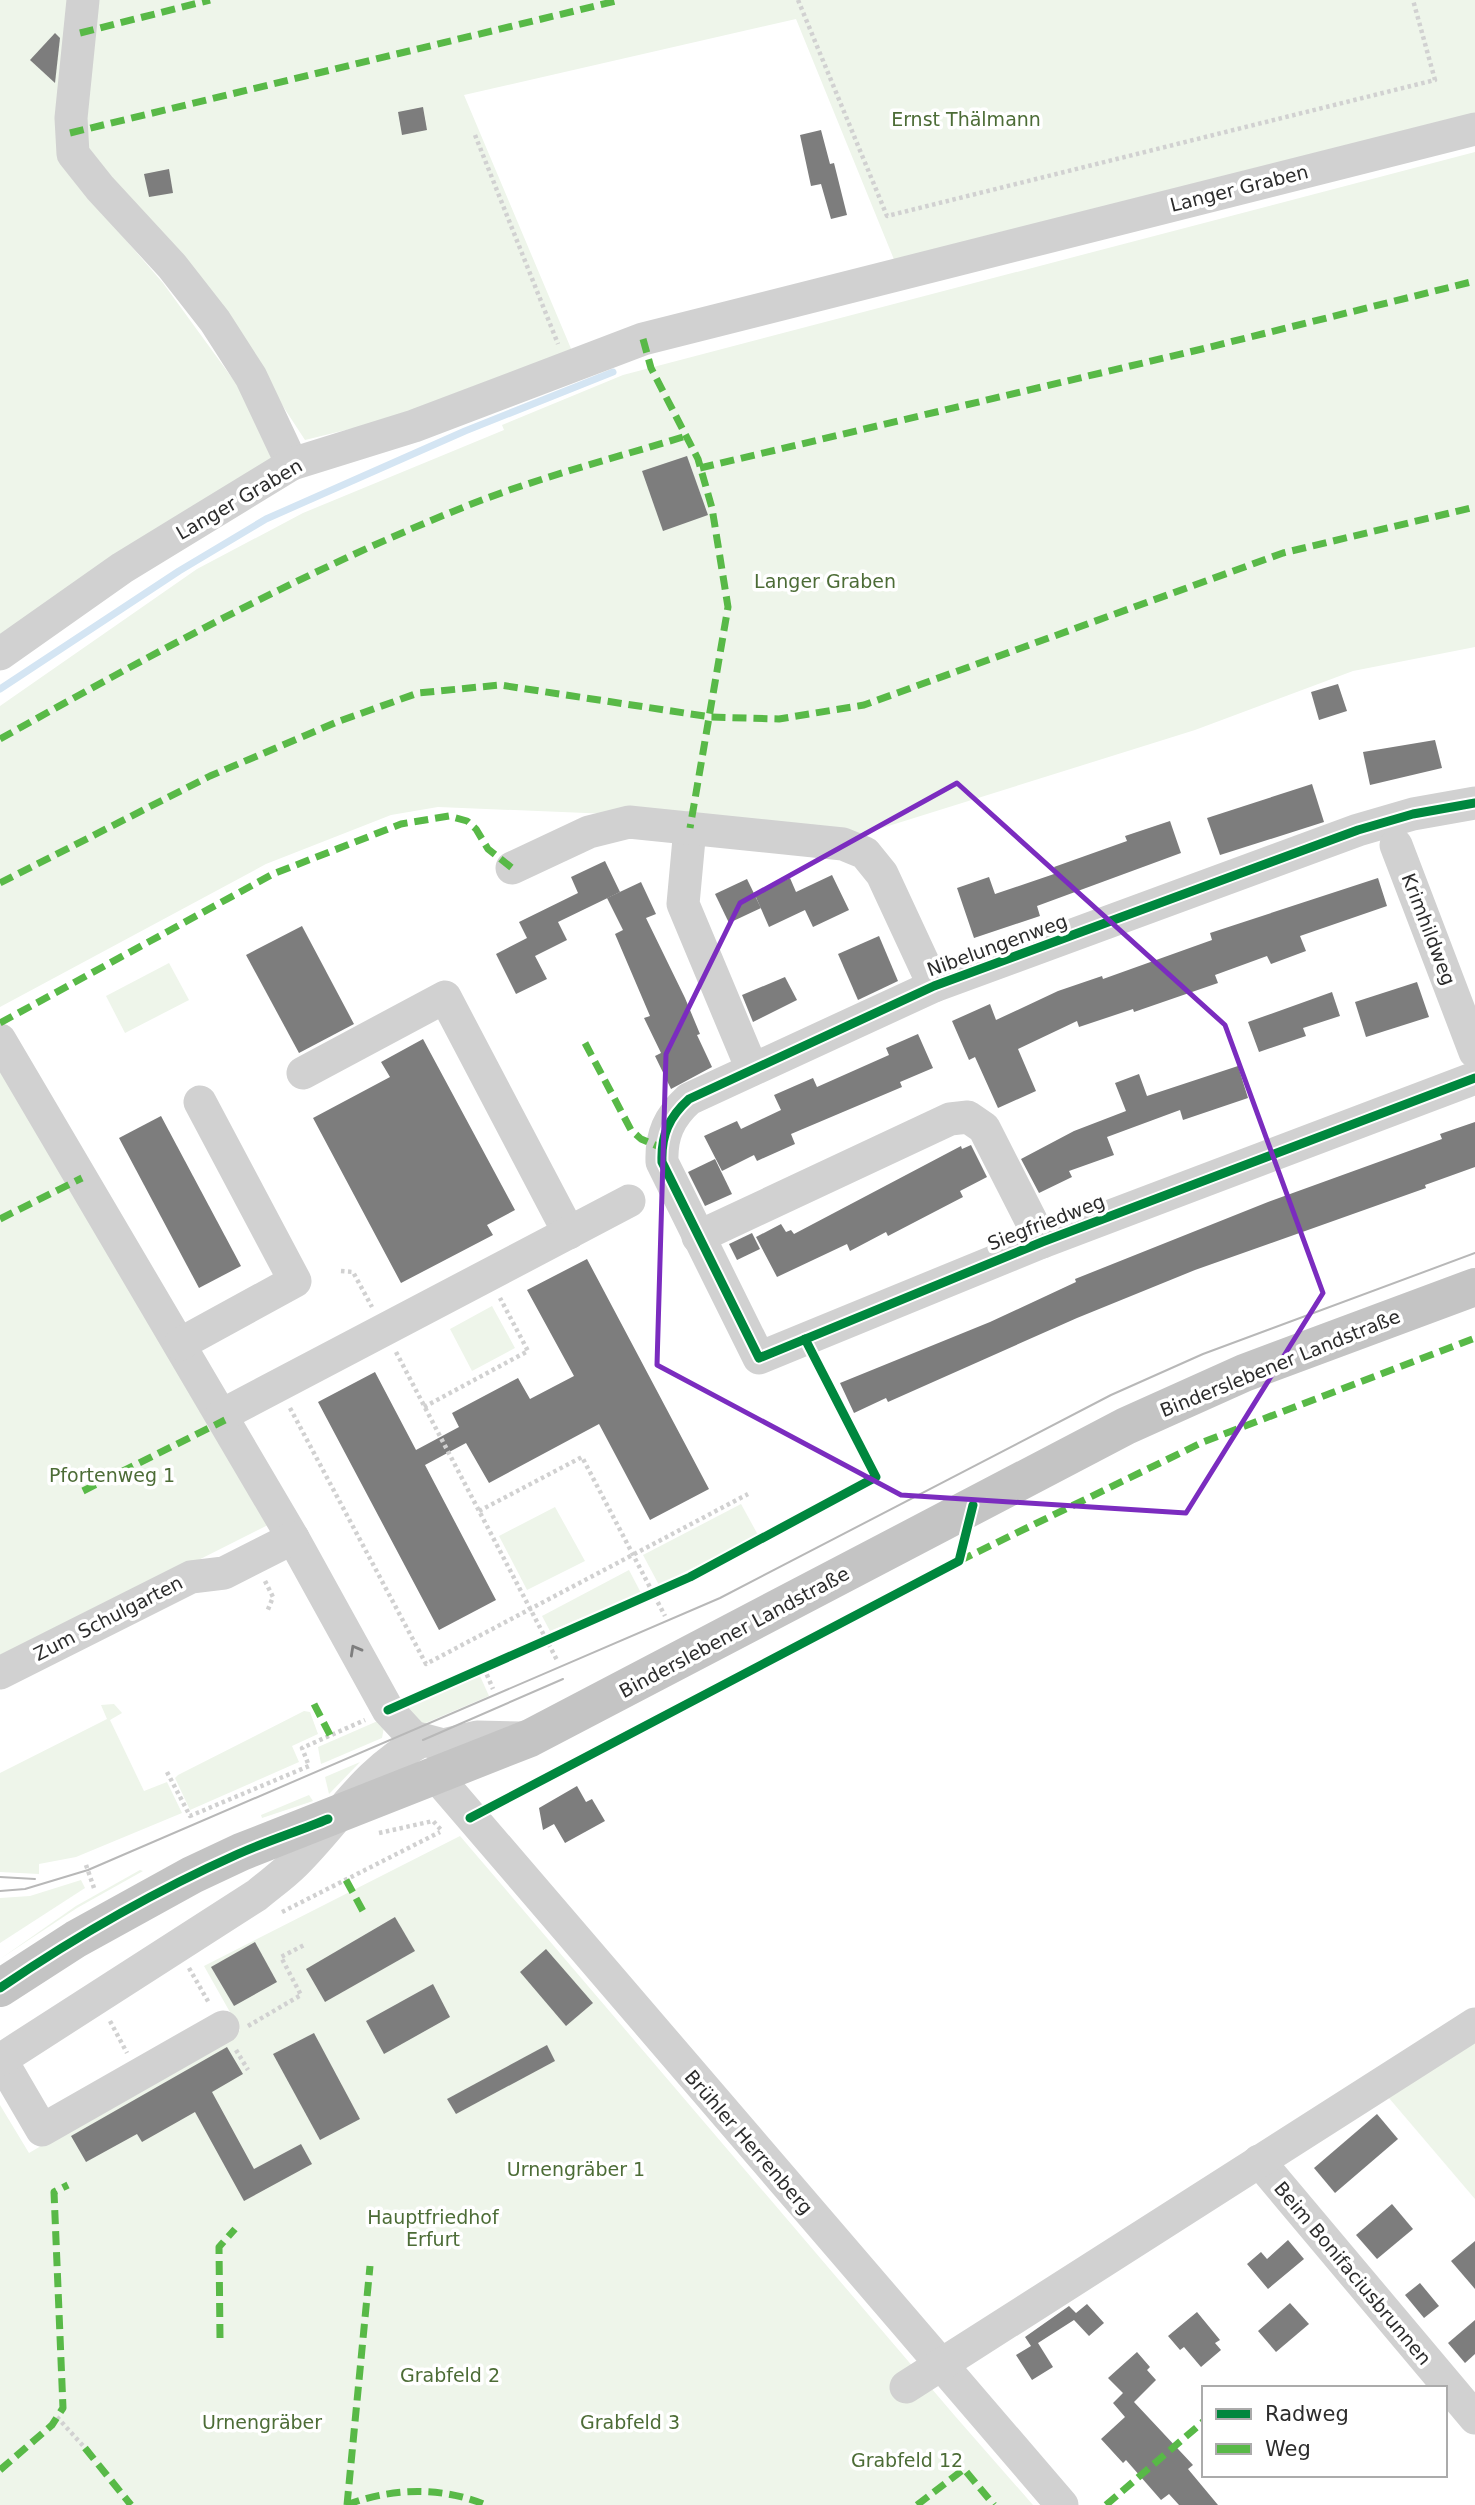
<svg xmlns="http://www.w3.org/2000/svg" width="1475" height="2505" viewBox="0 0 1475 2505" font-family="'DejaVu Sans',sans-serif">
  <rect width="100%" height="100%" fill="#fff"/>
  <g fill="#eef5ea">
    <polygon points="0,0 73,0 61,165 163,283 243,393 275,456 0,637"/>
    <polygon points="92,0 1475,0 1475,114 895,262 796,19 464,95 572,351 407,415 305,440 252,359 88,158 79,120"/>
    <polygon points="1475,152 1475,647 1353,671 1195,730 850,838 634,815 438,807 391,815 266,864 0,1007 0,706 197,569 303,513 504,430 502,425 623,375"/>
    <polygon points="169,963 189,1000 125,1033 106,996"/>
    <polygon points="0,1055 274,1522 0,1660"/>
    <polygon points="492,1306 515,1348 472,1371 450,1329"/>
    <polygon points="741,1504 758,1535 659,1585 643,1555"/>
    <polygon points="555,1507 585,1561 527,1590 499,1536"/>
    <polygon points="629,1570 641,1593 550,1631 542,1616"/>
    <polygon points="480,1676 489,1696 414,1728 401,1710"/>
    <polygon points="114,1704 122,1713 110,1720 144,1791 167,1782 182,1813 76,1857 39,1864 39,1874 0,1872 0,1773 107,1719 101,1705"/>
    <polygon points="304,1711 310,1712 318,1734 292,1746 299,1762 190,1810 175,1778 178,1775"/>
    <polygon points="380,1720 384,1727 382,1738 321,1764 318,1747"/>
    <polygon points="360,1762 329,1794 325,1777"/>
    <polygon points="309,1795 313,1801 262,1818 261,1815"/>
    <polygon points="460,1836 955,2416 1033,2505 0,2505 0,2105 29,2153 240,2030 204,1966"/>
    <polygon points="140,1870 143,1871 77,1908 0,1959 76,1906"/>
    <polygon points="81,1880 85,1888 0,1943 0,1898 30,1896"/>
    <polygon points="1475,2033 1475,2199 1383,2091"/>
  </g>
  <g fill="none" stroke-linecap="round" stroke-linejoin="round">
    <polyline stroke="#d4e5f3" stroke-width="7" points="0,689 179,571 266,519 465,431 613,372"/>
  </g>
  <g fill="#7d7d7d">
    <polygon points="55,33 60,38 55,83 30,60"/>
    <polygon points="423,107 427,130 402,135 398,112"/>
    <polygon points="821,130 830,164 834,163 847,215 831,219 821,184 811,186 800,135"/>
    <polygon points="169,169 173,193 149,197 144,174"/>
    <polygon points="687,456 708,515 663,531 642,471"/>
    <polygon points="1338,684 1347,711 1319,720 1311,692"/>
    <polygon points="1435,740 1442,768 1370,785 1363,752"/>
    <polygon points="1312,784 1324,822 1220,855 1207,818"/>
    <polygon points="1170,821 1181,853 1037,906 1040,916 974,938 957,888 989,877 995,894 1057,873 1054,867 1127,841 1125,836"/>
    <polygon points="605,861 620,892 558,922 567,940 535,956 547,979 516,994 496,954 527,938 519,922 578,893 571,877"/>
    <polygon points="832,875 849,910 813,927 805,910 769,927 755,895 790,878 796,892"/>
    <polygon points="1378,878 1387,906 1300,936 1306,951 1271,964 1267,956 1215,975 1218,983 1134,1012 1133,1009 1079,1027 1077,1021 1018,1049 1036,1091 998,1108 975,1057 969,1060 952,1021 990,1004 996,1020 1058,991 1102,976 1103,979 1212,940 1210,933"/>
    <polygon points="747,879 761,908 729,923 715,894"/>
    <polygon points="641,882 656,914 646,918 685,998 700,1034 697,1035 712,1067 671,1089 655,1056 661,1053 644,1018 650,1016 615,934 623,930 607,898"/>
    <polygon points="302,926 354,1024 299,1053 246,955"/>
    <polygon points="879,936 898,981 858,1000 838,954"/>
    <polygon points="785,977 797,1000 753,1022 742,995"/>
    <polygon points="1417,982 1429,1017 1366,1037 1355,1002"/>
    <polygon points="1332,992 1340,1016 1303,1028 1306,1036 1259,1052 1248,1022"/>
    <polygon points="918,1034 933,1068 900,1082 902,1087 791,1134 795,1144 757,1161 754,1155 722,1171 704,1136 737,1121 741,1129 781,1110 774,1095 813,1078 817,1087 889,1055 886,1048"/>
    <polygon points="423,1039 515,1210 487,1225 493,1235 401,1283 313,1118 390,1077 381,1062"/>
    <polygon points="1238,1066 1248,1098 1183,1120 1180,1110 1107,1137 1114,1155 1069,1171 1072,1177 1039,1193 1021,1159 1074,1131 1126,1111 1115,1083 1139,1074 1147,1096"/>
    <polygon points="161,1116 241,1266 199,1288 119,1138"/>
    <polygon points="1475,1122 1475,1167 1425,1185 1426,1188 1195,1270 1077,1318 888,1402 886,1398 854,1413 840,1383 990,1322 1076,1282 1075,1279 1268,1202 1442,1139 1440,1134"/>
    <polygon points="971,1145 987,1177 960,1191 963,1197 888,1236 886,1232 850,1251 847,1244 777,1277 756,1237 781,1224 786,1232 791,1230 794,1234 961,1146 962,1149"/>
    <polygon points="715,1159 732,1194 705,1206 688,1172"/>
    <polygon points="752,1233 760,1249 737,1260 729,1244"/>
    <polygon points="587,1259 709,1489 650,1520 599,1424 489,1483 466,1443 425,1465 496,1600 439,1630 318,1402 375,1372 416,1450 459,1427 452,1413 518,1378 530,1399 574,1376 527,1290"/>
    <polygon points="577,1786 586,1802 592,1799 605,1821 565,1843 554,1824 543,1830 539,1808"/>
    <polygon points="395,1917 415,1951 325,2002 306,1969"/>
    <polygon points="255,1942 277,1982 234,2006 211,1967"/>
    <polygon points="546,1949 593,2003 566,2026 520,1972"/>
    <polygon points="433,1984 450,2017 384,2054 366,2021"/>
    <polygon points="314,2033 360,2119 320,2140 273,2054"/>
    <polygon points="547,2045 555,2061 456,2114 447,2099"/>
    <polygon points="227,2047 243,2074 212,2092 254,2169 301,2144 312,2164 244,2201 195,2112 142,2142 137,2134 86,2162 71,2136"/>
    <polygon points="1377,2114 1398,2139 1335,2193 1314,2168"/>
    <polygon points="1392,2204 1413,2229 1377,2259 1356,2235"/>
    <polygon points="1288,2240 1304,2259 1268,2289 1247,2264 1261,2252 1267,2259"/>
    <polygon points="1475,2241 1475,2289 1451,2261"/>
    <polygon points="1420,2283 1439,2306 1424,2318 1405,2295"/>
    <polygon points="1290,2303 1309,2324 1276,2352 1258,2331"/>
    <polygon points="1087,2304 1104,2323 1089,2336 1074,2320 1038,2343 1053,2367 1032,2380 1016,2355 1031,2346 1025,2337 1069,2306 1076,2313"/>
    <polygon points="1197,2312 1220,2340 1215,2343 1221,2350 1201,2367 1184,2347 1180,2350 1168,2336"/>
    <polygon points="1475,2320 1475,2354 1465,2363 1448,2343"/>
    <polygon points="1137,2352 1150,2367 1147,2370 1156,2380 1134,2402 1193,2465 1188,2469 1218,2505 1179,2505 1169,2494 1161,2500 1126,2460 1123,2463 1101,2439 1125,2417 1113,2403 1123,2393 1108,2378"/>
  </g>
  <g fill="none" stroke-linecap="round" stroke-linejoin="round">
    <g stroke="#d1d1d1" stroke-width="4.5" stroke-dasharray="3.5 3.5" stroke-linecap="butt">
      <polyline points="798,0 887,216 1435,80 1413,0"/>
      <polyline points="475,135 558,344"/>
      <polyline points="341,1271 353,1272 372,1307"/>
      <polyline points="396,1352 558,1662"/>
      <polyline points="424,1407 528,1351 500,1298"/>
      <polyline points="290,1408 426,1664 748,1494"/>
      <polyline points="479,1511 582,1457 665,1616"/>
      <polyline points="265,1581 273,1597 267,1612"/>
      <polyline points="484,1668 493,1689"/>
      <polyline points="414,1698 690,1577 876,1477 816,1362"/>
      <polyline points="167,1772 190,1816 309,1766 302,1748 365,1720"/>
      <polyline points="379,1833 433,1821 442,1831"/>
      <polyline points="86,1865 94,1888"/>
      <polyline points="282,1912 440,1832"/>
      <polyline points="189,1968 209,2003"/>
      <polyline points="110,2021 127,2053"/>
      <polyline points="248,2026 301,1995 281,1957 306,1944"/>
      <polyline points="236,2050 248,2070"/>
      <polyline points="57,2417 85,2448"/>
    </g>
    <g stroke="#d1d1d1" stroke-width="33">
      <polyline points="83,0 71,118 73,154 100,188 172,266 215,321 251,377 292,464"/>
      <polyline points="0,654 122,568 292,464 414,426 643,339 1475,129"/>
      <path d="M1475,803l-62,11 -55,16 -424,156 -245,113c-20,18 -28,36 -27,63l97,196 283,-116 433,-164"/>
      <polyline points="690,828 683,904 752,1069"/>
      <polyline points="1396,845 1475,1052"/>
      <polyline points="512,868 589,832 629,822 843,844 865,853 882,874 934,986"/>
      <polyline points="0,1040 293,1538 388,1710 413,1737 443,1745 477,1737 524,1738"/>
      <polyline points="303,1073 445,997 569,1233"/>
      <polyline points="698,1237 950,1119 968,1117 984,1128 1042,1242"/>
      <polyline points="180,1344 295,1281 200,1102"/>
      <polyline points="222,1415 629,1201"/>
      <polyline points="0,1673 191,1577 224,1573 293,1538"/>
      <polyline points="437,1777 1062,2505"/>
      <polyline points="0,2058 42,2130 223,2027"/>
      <path d="M0,2060l257,-165c13,-11 26,-20 38,-32 45,-45 69,-91 128,-123"/>
      <polyline points="1259,2161 1475,2418"/>
      <polyline points="906,2387 1475,2024"/>
    </g>
    <polyline stroke="#c4c4c4" stroke-width="38" points="0,1988 76,1939 192,1875 241,1852 530,1738 1126,1426 1244,1373 1475,1287"/>
    <g stroke="#b8b8b8" stroke-width="2">
      <polyline points="423,1740 563,1679"/>
      <polyline points="0,1877 35,1879"/>
      <polyline points="0,1891 25,1889 88,1870 720,1598 1111,1395 1203,1354 1475,1253"/>
    </g>
    <g stroke="#58b947" stroke-width="7" stroke-dasharray="14 7" stroke-linecap="butt">
      <polyline points="80,33 210,0"/>
      <polyline points="70,133 620,0"/>
      <polyline points="643,339 651,368 698,459 712,508 728,607 690,828"/>
      <polyline points="700,468 1202,349 1475,281"/>
      <path d="M0,739c150,-84 304,-168 464,-232 72,-29 148,-48 222,-71"/>
      <polyline points="0,883 210,776 337,722 418,693 500,685 711,717 779,719 864,705 1283,553 1475,507"/>
      <polyline points="0,1023 273,874 401,824 449,816 467,821 476,829 488,849 512,868"/>
      <polyline points="585,1043 631,1130 641,1139 662,1148"/>
      <polyline points="0,1219 82,1178"/>
      <polyline points="83,1491 225,1420"/>
      <polyline points="959,1561 1203,1442 1475,1338"/>
      <polyline points="314,1704 330,1735"/>
      <polyline points="346,1880 364,1913"/>
      <polyline points="220,2338 219,2247 235,2229"/>
      <polyline points="85,2448 131,2505"/>
      <polyline points="0,2470 52,2425 63,2408 54,2192 68,2185"/>
      <path d="M346,2505c45,-17 95,-19 140,0"/>
      <polyline points="347,2505 370,2266"/>
      <polyline points="917,2505 964,2469 994,2505"/>
      <polyline points="1106,2505 1204,2421"/>
    </g>
    <g stroke="#fff" stroke-width="13">
      <g id="cycleway">
        <path d="M1475,803l-62,11 -55,16 -424,156 -245,113c-20,18 -28,36 -27,63l97,196 283,-116 433,-164"/>
        <polyline points="388,1710 690,1577 876,1477 805,1339"/>
        <polyline points="470,1818 959,1561 973,1505"/>
        <path d="M0,1988c75,-51 155,-97 238,-134 29,-13 61,-23 90,-35"/>
      </g>
    </g>
    <use href="#cycleway" stroke="#00873e" stroke-width="9"/>
  </g>
  <defs><path id="oneway-chevron" d="M-2-3.5L2.5 0L-2 3.5" fill="none" stroke-width="1.6" stroke-linecap="round" stroke-linejoin="round" transform="scale(1.75)"/></defs>
  <use stroke="#7e7e7e" href="#oneway-chevron" transform="translate(355 1650) rotate(-119)"/>
  <path fill="none" stroke="#7b2cbf" stroke-width="5" stroke-linejoin="round" d="M957,783l268,242 98,268 -137,220 -285,-18 -244,-130 9,-311 74,-151z"/>
  <g text-anchor="middle" stroke-width="7" stroke-linejoin="round" paint-order="stroke">
    <g font-size="19" fill="#4c6c36" stroke="#fff">
      <text x="966" y="126">Ernst Thälmann</text>
      <text x="825" y="588">Langer Graben</text>
      <text x="112" y="1482">Pfortenweg 1</text>
      <text x="576" y="2176">Urnengräber 1</text>
      <text x="433" y="2224">Hauptfriedhof<tspan x="433" dy="22">Erfurt</tspan></text>
      <text x="450" y="2382">Grabfeld 2</text>
      <text x="262" y="2429">Urnengräber</text>
      <text x="630" y="2429">Grabfeld 3</text>
      <text x="907" y="2467">Grabfeld 12</text>
    </g>
    <g font-size="19" fill="#2c2c2c" stroke="#fff">
      <text transform="translate(1239 188) rotate(-14)" y="7">Langer Graben</text>
      <text transform="translate(239 499) rotate(-30)" y="7">Langer Graben</text>
      <text transform="translate(1429 929) rotate(69)" y="7">Krimhildweg</text>
      <text transform="translate(997 945) rotate(-20)" y="7">Nibelungenweg</text>
      <text transform="translate(1046 1222) rotate(-21)" y="7">Siegfriedweg</text>
      <text transform="translate(1280 1363) rotate(-22)" y="7">Binderslebener Landstraße</text>
      <text transform="translate(108 1618) rotate(-27)" y="7">Zum Schulgarten</text>
      <text transform="translate(734 1632) rotate(-28)" y="7">Binderslebener Landstraße</text>
      <text transform="translate(749 2142) rotate(49)" y="7">Brühler Herrenberg</text>
      <text transform="translate(1353 2273) rotate(50)" y="7">Beim Bonifaciusbrunnen</text>
    </g>
  </g>
  <rect x="1202" y="2386" width="245" height="91" fill="#ffffff" stroke="#ababab" stroke-width="2"/>
  <rect x="1216" y="2409" width="35" height="10" fill="#00873e" stroke="#ababab" stroke-width="2"/>
  <text x="1265" y="2421" font-size="21" fill="#2c2c2c">Radweg</text>
  <rect x="1216" y="2444" width="35" height="10" fill="#58b947" stroke="#ababab" stroke-width="2"/>
  <text x="1265" y="2456" font-size="21" fill="#2c2c2c">Weg</text>
</svg>
